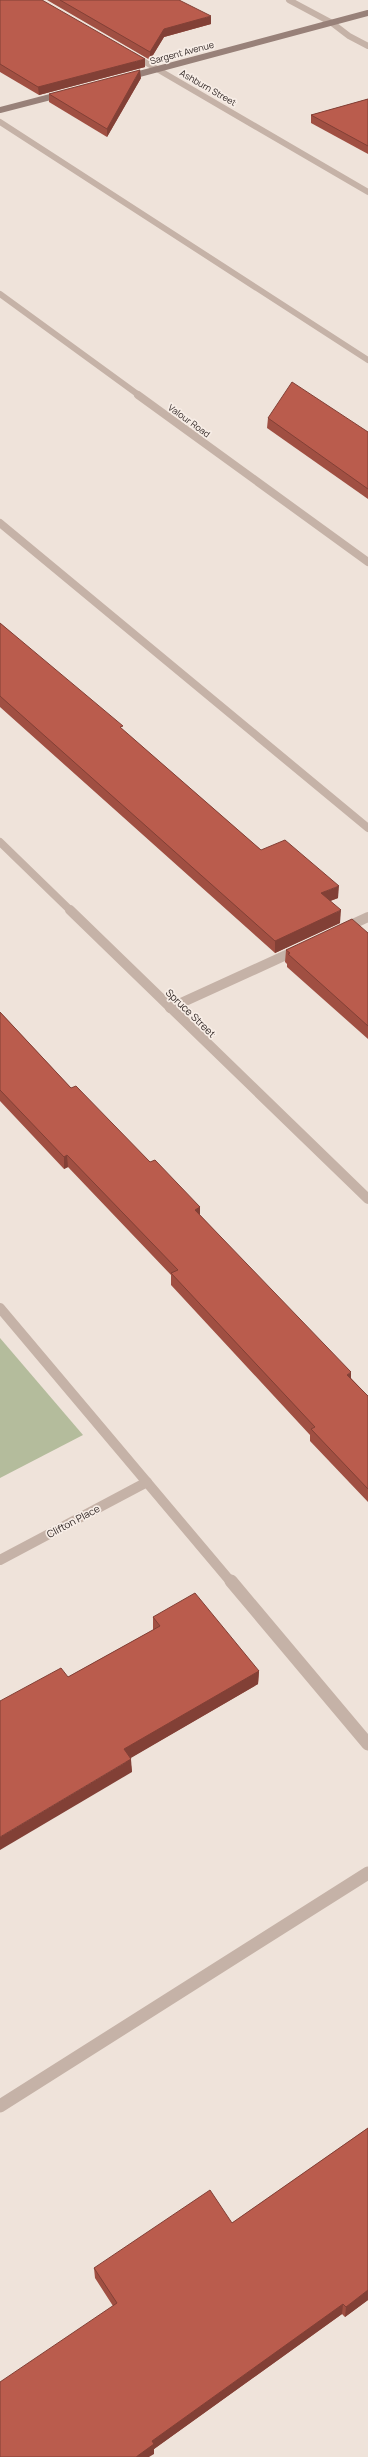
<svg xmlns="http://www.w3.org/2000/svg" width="368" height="2457" viewBox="0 0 368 2457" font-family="Manrope,sans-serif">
  <rect width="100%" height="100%" fill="#efe3da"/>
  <polygon fill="#b4bc9c" points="0,1338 83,1435 0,1478"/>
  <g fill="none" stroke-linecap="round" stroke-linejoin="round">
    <g stroke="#c5b2a7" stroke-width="6">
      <polyline points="289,0 332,23 349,36 368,46"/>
      <polyline points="0,122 368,360"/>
    </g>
    <polyline stroke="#c5b2a7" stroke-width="8" points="0,523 368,828"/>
    <g stroke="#c5b2a7" stroke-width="10">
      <polyline points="344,928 368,917"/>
      <polyline points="170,1008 297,950"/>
      <polyline points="0,1308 231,1582"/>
    </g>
    <g stroke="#c5b2a7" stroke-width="13">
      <polyline points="231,1581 368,1744"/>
      <polyline points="0,2106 368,1873"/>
    </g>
    <g stroke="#c5b2a7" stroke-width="6">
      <polyline points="133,55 368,192"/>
      <polyline points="0,294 140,396"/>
    </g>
    <g stroke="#c5b2a7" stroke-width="8">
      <polyline points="138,395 368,562"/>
      <polyline points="0,842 71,911"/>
    </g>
    <g stroke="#c5b2a7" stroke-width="10">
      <polyline points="70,910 368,1199"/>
      <polyline points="0,1560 147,1482"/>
    </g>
    <g stroke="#988179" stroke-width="6">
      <polyline points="128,77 368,13"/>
      <polyline points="0,110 62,94"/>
    </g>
  </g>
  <g fill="#a04f42">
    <polygon points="0,0 145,67 39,95 0,72"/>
    <polygon points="47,0 179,0 211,24 164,37 150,60"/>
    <polygon points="141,78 107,137 49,102 49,94"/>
    <polygon points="368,99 368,154 311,123 311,115"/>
    <polygon points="268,418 368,432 368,499 267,428"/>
    <polygon points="0,623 261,850 338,898 330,901 340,923 275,953 0,707"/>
    <polygon points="368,933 368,1039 287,967 287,964 285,962 286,950"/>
    <polygon points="0,1012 71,1088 150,1162 200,1207 200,1215 351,1378 368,1396 368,1502 310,1441 310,1435 171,1285 171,1275 68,1167 64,1169 0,1101"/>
    <polygon points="153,1617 259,1671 258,1684 130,1758 132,1772 68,1677 153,1630"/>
    <polygon points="368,2128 368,2300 345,2317 342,2314 154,2449 154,2454 113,2306 95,2278 94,2268 232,2223"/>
  </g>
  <g fill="#824036">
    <polygon points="211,16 211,24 164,37 150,60 150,52 164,29"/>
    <polygon points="145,59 145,67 39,95 38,87"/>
    <polygon points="140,70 141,78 107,137 107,129"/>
    <polygon points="339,886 338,898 320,905 321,893"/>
    <polygon points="341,910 340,923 275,953 275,941"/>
    <polygon points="67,1155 68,1167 64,1169 64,1157"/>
    <polygon points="200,1207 200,1219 195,1210"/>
    <polygon points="351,1372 351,1384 347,1375"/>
    <polygon points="259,1671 258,1684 124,1762 124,1749"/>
    <polygon points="131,1759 132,1772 0,1850 0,1837"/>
    <polygon points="368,2290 368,2300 345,2317 346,2307"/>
    <polygon points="343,2304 342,2314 154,2449 154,2454 149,2457 136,2457 152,2441"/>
  </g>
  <g fill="#ba5c4d" stroke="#824036">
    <polygon points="0,0 42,0 145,59 38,87 0,64"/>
    <polygon points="60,0 179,0 211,16 164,29 150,52"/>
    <polygon points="140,70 107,129 49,94"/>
    <polygon points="368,99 368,146 311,115"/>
    <polygon points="292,382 368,432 368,489 268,418"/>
    <polygon points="0,623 123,726 120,727 261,850 285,840 339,886 321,893 341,910 275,941 0,696"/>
    <polygon points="352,919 368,933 368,1026 288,954 290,953 286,950"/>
    <polygon points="0,1012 71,1088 76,1086 150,1162 155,1160 200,1207 195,1210 351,1372 347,1375 368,1396 368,1489 311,1429 315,1427 171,1273 178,1270 67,1155 64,1157 0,1090"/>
    <polygon points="195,1593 259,1671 124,1749 131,1759 0,1837 0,1701 61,1668 68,1677 160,1626 153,1617"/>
    <polygon points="368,2128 368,2290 346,2307 343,2304 152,2441 154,2444 136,2457 0,2457 0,2382 117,2303 94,2268 210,2190 232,2223"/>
  </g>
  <g text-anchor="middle" stroke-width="3.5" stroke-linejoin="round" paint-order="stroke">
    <g font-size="9" fill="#332927" stroke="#f7ede6">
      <text transform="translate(182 53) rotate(-15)" y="3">Sargent Avenue</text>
      <text transform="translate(208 88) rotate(30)" y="3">Ashburn Street</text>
      <text transform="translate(189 421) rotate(36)" y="3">Valour Road</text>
    </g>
    <g font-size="10" fill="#332927" stroke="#f7ede6">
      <text transform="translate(191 1013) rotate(44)" y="4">Spruce Street</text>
      <text transform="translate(73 1521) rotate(-28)" y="4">Clifton Place</text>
    </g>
  </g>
</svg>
